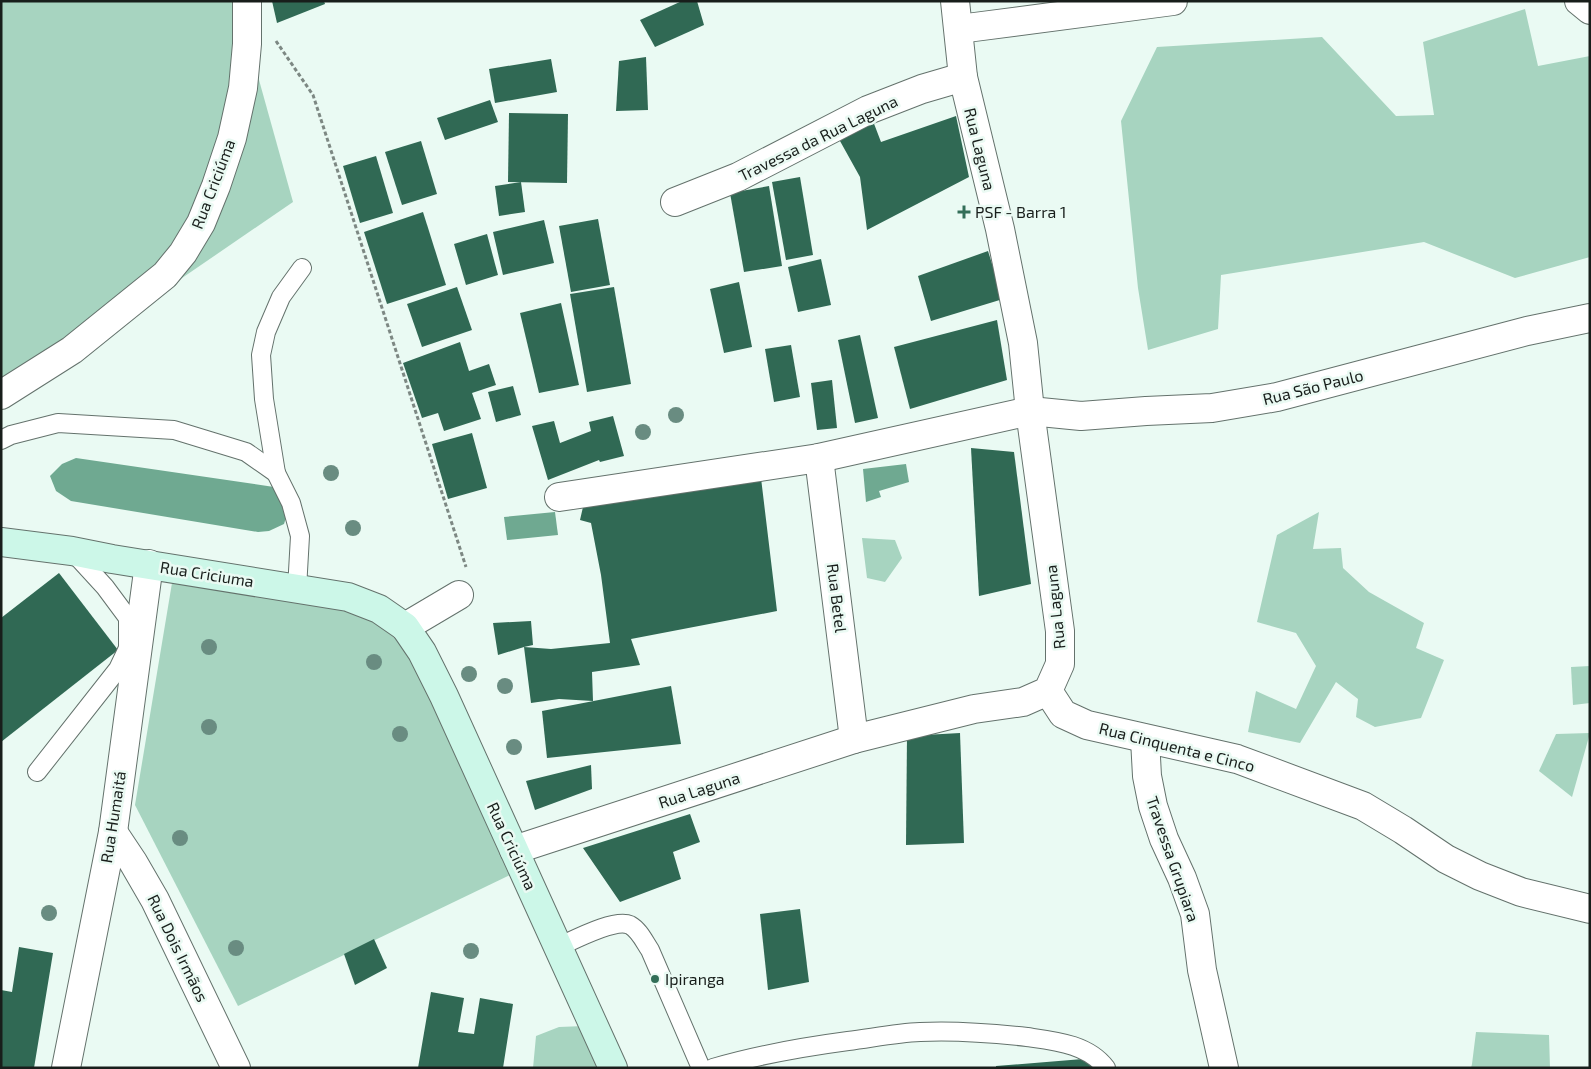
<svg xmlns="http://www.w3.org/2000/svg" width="1591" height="1069" viewBox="0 0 1591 1069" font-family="'Exo 2',sans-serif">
  <rect width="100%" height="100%" fill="#eafaf3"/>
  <g fill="#a7d4c0">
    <polygon points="1,1 237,1 293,202 1,402"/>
    <polygon points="1525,9 1538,66 1590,56 1590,257 1515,278 1424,242 1221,275 1218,329 1148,350 1138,288 1121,121 1157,47 1322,37 1396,116 1434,115 1423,42"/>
    <polygon points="1319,512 1313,549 1341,548 1343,568 1369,592 1424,623 1416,648 1444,660 1421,718 1375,727 1356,717 1358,699 1336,682 1300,743 1248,732 1256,691 1296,709 1316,666 1296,633 1257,622 1277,535"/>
    <polygon points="862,538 895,540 902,558 885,582 867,578"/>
    <polygon points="176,559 402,608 434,648 535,863 238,1006 135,805"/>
    <polygon points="1590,666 1590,703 1573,705 1571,667"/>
    <polygon points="1590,733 1572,797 1539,771 1556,734"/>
    <polygon points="584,1026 606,1068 533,1068 536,1036 559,1027"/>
    <polygon points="1476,1032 1549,1035 1550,1068 1471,1068 1472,1064"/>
  </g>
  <g fill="#6fa991">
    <polygon points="76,458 274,487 288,511 284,524 269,531 258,532 71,501 56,491 50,476 62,464"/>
    <polygon points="906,464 909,482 879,491 881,497 866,502 863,469"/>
    <polygon points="555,512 558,535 507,540 504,517"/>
  </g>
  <g fill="#306954">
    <polygon points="272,1 324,1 325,4 277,23"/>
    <polygon points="682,1 697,1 704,25 655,47 640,20"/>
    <polygon points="646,57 648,110 616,111 619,61"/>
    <polygon points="551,59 557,92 495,103 489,69"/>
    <polygon points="490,100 498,122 445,140 437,118"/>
    <polygon points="509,113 568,114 567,183 508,182"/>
    <polygon points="956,116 969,177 867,230 860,177 840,141 873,121 881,142"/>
    <polygon points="421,141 437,194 402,205 385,152"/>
    <polygon points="376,156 393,213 360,223 343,166"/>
    <polygon points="800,177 813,255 786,260 772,182"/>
    <polygon points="521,182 525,212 499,216 495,186"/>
    <polygon points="769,186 782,266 744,272 730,193"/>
    <polygon points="423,212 446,285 387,304 364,232"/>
    <polygon points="598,219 610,285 571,292 559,226"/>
    <polygon points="544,220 554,263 503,275 493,232"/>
    <polygon points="487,234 498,275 466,285 454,244"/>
    <polygon points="988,251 1003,299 931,321 918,276"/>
    <polygon points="821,259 831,305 798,312 788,267"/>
    <polygon points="739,282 752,347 724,353 710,289"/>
    <polygon points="457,287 472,330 422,347 407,304"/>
    <polygon points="614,287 631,384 587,392 570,294"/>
    <polygon points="561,303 579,385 539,393 520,313"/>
    <polygon points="997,320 1007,380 910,409 894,347"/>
    <polygon points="860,335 878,418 855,423 838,340"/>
    <polygon points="460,342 469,371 489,364 496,385 472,393 481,419 444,431 438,413 422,418 403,363"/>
    <polygon points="791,345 800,397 774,402 765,349"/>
    <polygon points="832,380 837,428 817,430 811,383"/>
    <polygon points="513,386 521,415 496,422 488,392"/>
    <polygon points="613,416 624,456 600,462 599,460 548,480 532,426 554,421 560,443 591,431 589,422"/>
    <polygon points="472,433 487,488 448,499 432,444"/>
    <polygon points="971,448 1014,452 1031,584 979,596"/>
    <polygon points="761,478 777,611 631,639 640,665 592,672 593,701 559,699 531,703 524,647 498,655 493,623 531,621 533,645 524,647 551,649 610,643 601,575 591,523 580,520 586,494"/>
    <polygon points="59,573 118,650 1,742 1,618"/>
    <polygon points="671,686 681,744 547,758 542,711"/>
    <polygon points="960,733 964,843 906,845 907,736"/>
    <polygon points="591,765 592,789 535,810 526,781"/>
    <polygon points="690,814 700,842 673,852 681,879 620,902 583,848"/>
    <polygon points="800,909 809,982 768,990 760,914"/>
    <polygon points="374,939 387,968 355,985 344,954"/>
    <polygon points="19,947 53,953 34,1068 1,1068 1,990 12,992"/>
    <polygon points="431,992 464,998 458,1032 474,1034 480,998 513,1004 503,1068 418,1068"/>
    <polygon points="1095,1058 1097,1068 996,1068 996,1066"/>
  </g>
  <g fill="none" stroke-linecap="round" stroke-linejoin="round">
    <g stroke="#64726c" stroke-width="20">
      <g id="lane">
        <polyline points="1,440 11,435 58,423 174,430 246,452 276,473 291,503 300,536 297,589"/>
        <polyline points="276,473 264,399 261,355 266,332 281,297 302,268"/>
        <polyline points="37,772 118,669 128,648 128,618 105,587 72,551"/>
        <path d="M558,947c16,-7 57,-29 72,-22 9,5 14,16 20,25l51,118"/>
        <path d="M713,1068c44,-13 90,-21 135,-27 24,-3 48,-8 72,-9 36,-2 71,1 107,5 28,4 61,7 79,31"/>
      </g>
    </g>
    <g stroke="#64726c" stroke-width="30">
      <g id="street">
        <polyline points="1579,1 1590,10"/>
        <polyline points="959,29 1173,1"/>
        <polyline points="675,202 738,177 868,110 922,89 963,77"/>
        <polyline points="1,395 72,350 165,275 183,253 201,223 216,186 232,138 243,88 247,44 247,1"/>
        <polyline points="819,458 854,739"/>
        <polyline points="559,497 819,458 1030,411 1081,416 1146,411 1212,408 1277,397 1527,331 1590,318"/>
        <polyline points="405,627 459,595"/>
        <polyline points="1048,691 1063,714 1087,725 1237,759 1363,806 1403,830 1446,859 1480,876 1521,892 1590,909"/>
        <polyline points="1145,739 1147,776 1153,806 1164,839 1182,878 1195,914 1202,970 1224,1068"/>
        <polyline points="113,832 133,862 155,900 236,1068"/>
        <polyline points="514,850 854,739 974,709 1023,702 1048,691 1060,664 1060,631 1030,411 1023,343 1000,229 963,77 955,1"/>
        <polyline points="66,1068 113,832 149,564"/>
      </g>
    </g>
    <g stroke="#64726c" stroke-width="30">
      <polyline id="secondary" points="1,542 72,551 112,559 348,597 379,609 405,627 422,652 444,696 613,1068"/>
    </g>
    <polyline stroke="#7d8883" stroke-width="3" stroke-dasharray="4 2.5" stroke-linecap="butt" points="276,41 313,95 466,567"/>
    <use href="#lane" stroke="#fff" stroke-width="18"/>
    <use href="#street" stroke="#fff" stroke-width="28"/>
    <use href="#secondary" stroke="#ccf7e8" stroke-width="28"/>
  </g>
  <g fill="#698c81">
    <circle cx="676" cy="415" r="8"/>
    <circle cx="643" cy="432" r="8"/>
    <circle cx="331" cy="473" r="8"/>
    <circle cx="353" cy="528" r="8"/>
    <circle cx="209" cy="647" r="8"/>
    <circle cx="374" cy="662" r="8"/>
    <circle cx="469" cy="674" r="8"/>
    <circle cx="505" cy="686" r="8"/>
    <circle cx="209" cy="727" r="8"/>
    <circle cx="400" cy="734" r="8"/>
    <circle cx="514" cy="747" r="8"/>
    <circle cx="180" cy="838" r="8"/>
    <circle cx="49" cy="913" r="8"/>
    <circle cx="236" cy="948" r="8"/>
    <circle cx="471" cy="951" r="8"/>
  </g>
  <g fill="#336e58" stroke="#eafaf3" stroke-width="2">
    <path d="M961.5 204.5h5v5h5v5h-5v5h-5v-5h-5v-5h5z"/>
    <circle cx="655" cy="979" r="5"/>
  </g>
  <g text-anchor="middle" stroke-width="5" stroke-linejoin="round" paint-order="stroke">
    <g font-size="16" fill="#181e1b" stroke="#eafaf3">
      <text transform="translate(818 138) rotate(-26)" y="6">Travessa da Rua Laguna</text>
      <text transform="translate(980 149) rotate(76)" y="6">Rua Laguna</text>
      <text transform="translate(213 184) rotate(-69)" y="6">Rua Criciúma</text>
      <text transform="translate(1313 387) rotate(-14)" y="6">Rua São Paulo</text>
      <text transform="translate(207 574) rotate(9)" y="6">Rua Criciuma</text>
      <text transform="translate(837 598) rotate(83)" y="6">Rua Betel</text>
      <text transform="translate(1055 607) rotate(-96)" y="6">Rua Laguna</text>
      <text transform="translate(1177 747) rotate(14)" y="6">Rua Cinquenta e Cinco</text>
      <text transform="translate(699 790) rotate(-18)" y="6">Rua Laguna</text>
      <text transform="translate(113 817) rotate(-81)" y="6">Rua Humaitá</text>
      <text transform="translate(512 846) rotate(65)" y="6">Rua Criciúma</text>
      <text transform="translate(1173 859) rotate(71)" y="6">Travessa Grupiara</text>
      <text transform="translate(178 948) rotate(64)" y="6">Rua Dois Irmãos</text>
    </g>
    <g font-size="16" fill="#181e1b" stroke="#eafaf3" text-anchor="start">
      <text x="975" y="218">PSF - Barra 1</text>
      <text x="665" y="985">Ipiranga</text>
    </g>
  </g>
  <rect width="1591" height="1069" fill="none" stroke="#181e1b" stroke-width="5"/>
</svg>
